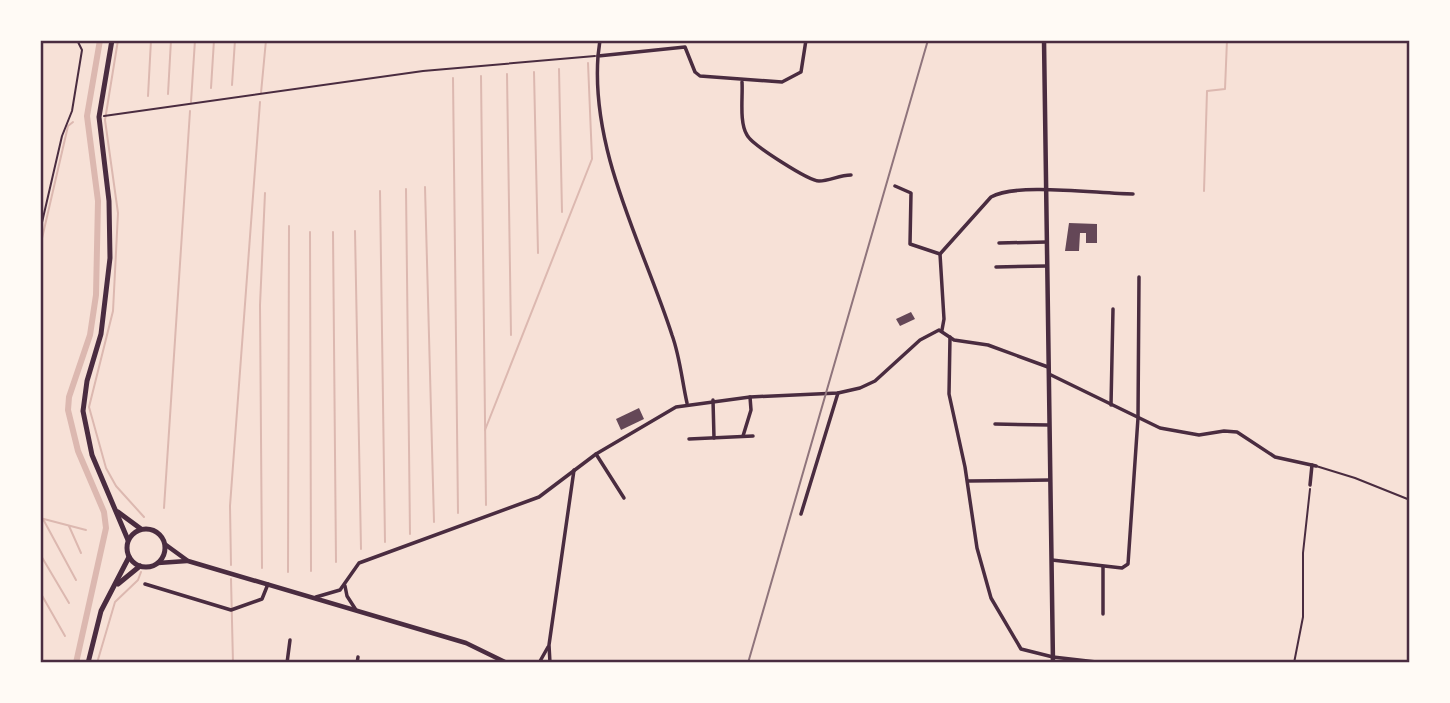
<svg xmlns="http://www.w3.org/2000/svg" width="1450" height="703" viewBox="0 0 1450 703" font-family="'Varela Round',sans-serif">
  <rect width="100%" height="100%" fill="#f7e1d7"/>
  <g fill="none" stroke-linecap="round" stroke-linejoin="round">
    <g stroke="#dcb8b0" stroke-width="2">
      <polyline points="118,40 105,120 118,213 113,311 89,407 106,468 116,486 144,517"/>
      <polyline points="559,69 562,212"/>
      <polyline points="534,72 538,253"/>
      <polyline points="507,74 511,335"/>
      <polyline points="481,76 486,505"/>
      <polyline points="453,78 458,513"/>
      <polyline points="232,85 235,40"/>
      <polyline points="211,88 214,40"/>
      <polyline points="261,93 266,40"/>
      <polyline points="168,94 171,40"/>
      <polyline points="148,96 151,40"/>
      <polyline points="191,102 195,40"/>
      <polyline points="425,187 434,522"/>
      <polyline points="406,189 410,534"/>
      <polyline points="380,191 385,542"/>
      <polyline points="1204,191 1207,91 1225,89 1227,40"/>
      <polyline points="355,231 361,549"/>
      <polyline points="310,232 311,571"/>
      <polyline points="333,232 336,562"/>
      <polyline points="40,247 68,126 73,122"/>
      <polyline points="485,430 592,159 588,63"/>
      <polyline points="164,508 190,111"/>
      <polyline points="40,518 86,530"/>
      <polyline points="43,519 76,580"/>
      <polyline points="69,526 81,553"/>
      <polyline points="40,554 69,603"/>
      <polyline points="231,565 230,506 260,102"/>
      <polyline points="262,568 260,305 265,193"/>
      <polyline points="288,572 289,226"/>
      <polyline points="231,579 233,663"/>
      <polyline points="40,592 65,636"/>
      <polyline points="97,663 115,602 138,580 141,572"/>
    </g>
    <polyline stroke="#dcb8b0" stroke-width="6" points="76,663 106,528 104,512 78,451 68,410 69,397 90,335 96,295 98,201 87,116 100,40"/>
  </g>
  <g fill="#644757">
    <polygon points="1069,223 1097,224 1097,243 1086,243 1086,233 1080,233 1079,251 1065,251"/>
    <polygon points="911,312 915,319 900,326 896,319"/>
    <polygon points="639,408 644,419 621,430 616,419"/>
  </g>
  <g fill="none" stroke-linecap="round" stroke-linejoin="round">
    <g stroke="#4a2c40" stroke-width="2">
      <polyline points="104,116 423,71 595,56"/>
      <polyline points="40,231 62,136 72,111 82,50 77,40"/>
      <polyline points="1294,663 1303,617 1303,553 1310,489"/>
    </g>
    <polyline stroke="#4a2c40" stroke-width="2" points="1316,466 1355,478 1410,500"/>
    <g stroke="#4a2c40" stroke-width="3.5">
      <polyline points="598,56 600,40"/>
      <path d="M742,82c1,15 -3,40 5,53 5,10 62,46 72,46 11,0 20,-6 32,-6"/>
      <polyline points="895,186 911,193 910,244 940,254"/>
      <polyline points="999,243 1047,242"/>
      <polyline points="996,267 1047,266"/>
      <path d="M942,330l2,-11 -4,-65 51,-57c27,-15 108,-3 142,-3"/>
      <polyline points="950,337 949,394 965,467 977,548 991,598 1021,649 1053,657 1105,663"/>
      <polyline points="1049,374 1160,428 1199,435 1224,431 1237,432 1275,457 1316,466"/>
      <polyline points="713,400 714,438"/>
      <path d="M687,403c-5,-22 -7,-46 -15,-68 -29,-90 -81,-182 -74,-279l87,-9 10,25 5,4 82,6 19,-10 5,-32"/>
      <polyline points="1111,405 1113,309"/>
      <polyline points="995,424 1049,425"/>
      <polyline points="743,436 751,410 750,397"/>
      <polyline points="689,439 753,436"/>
      <polyline points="596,454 624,498"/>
      <polyline points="968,481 1050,480"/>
      <polyline points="1310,485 1312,465"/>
      <polyline points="801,514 838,393"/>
      <polyline points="1052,560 1122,568 1128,564 1138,418 1139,277"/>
      <polyline points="145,584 231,610 262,599 268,584"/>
      <polyline points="345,586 347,596 356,610"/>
      <polyline points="316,597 340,590 359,563 539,497 596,454 676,407 750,397 838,393 860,388 875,381 920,340 939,330 954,340 988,345 1048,367"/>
      <polyline points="1103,614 1103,567"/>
      <polyline points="287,663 290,640"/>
      <polyline points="357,663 358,657"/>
      <polyline points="539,663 548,647"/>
      <polyline points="550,663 549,645 574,470"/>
    </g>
    <g stroke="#4a2c40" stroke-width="4.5">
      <polyline points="1044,40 1053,663"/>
      <polyline points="166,545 188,561 466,643 507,663"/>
      <polyline points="158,563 187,561"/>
    </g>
    <g stroke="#4a2c40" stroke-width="5">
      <polyline points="112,40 99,117 109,201 110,258 101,334 87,381 83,411 92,455 128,540"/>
      <polyline points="118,512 141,529"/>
      <circle cx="146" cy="548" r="19"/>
      <polyline points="118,584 140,566"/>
      <polyline points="88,663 101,611 129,557"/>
    </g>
    <polyline stroke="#8f747c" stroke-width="2" points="748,663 928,40"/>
  </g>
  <rect width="1450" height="703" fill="none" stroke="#fffaf5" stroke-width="84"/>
  <rect x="42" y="42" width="1366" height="619" fill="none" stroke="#4a2c40" stroke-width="2.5"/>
</svg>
